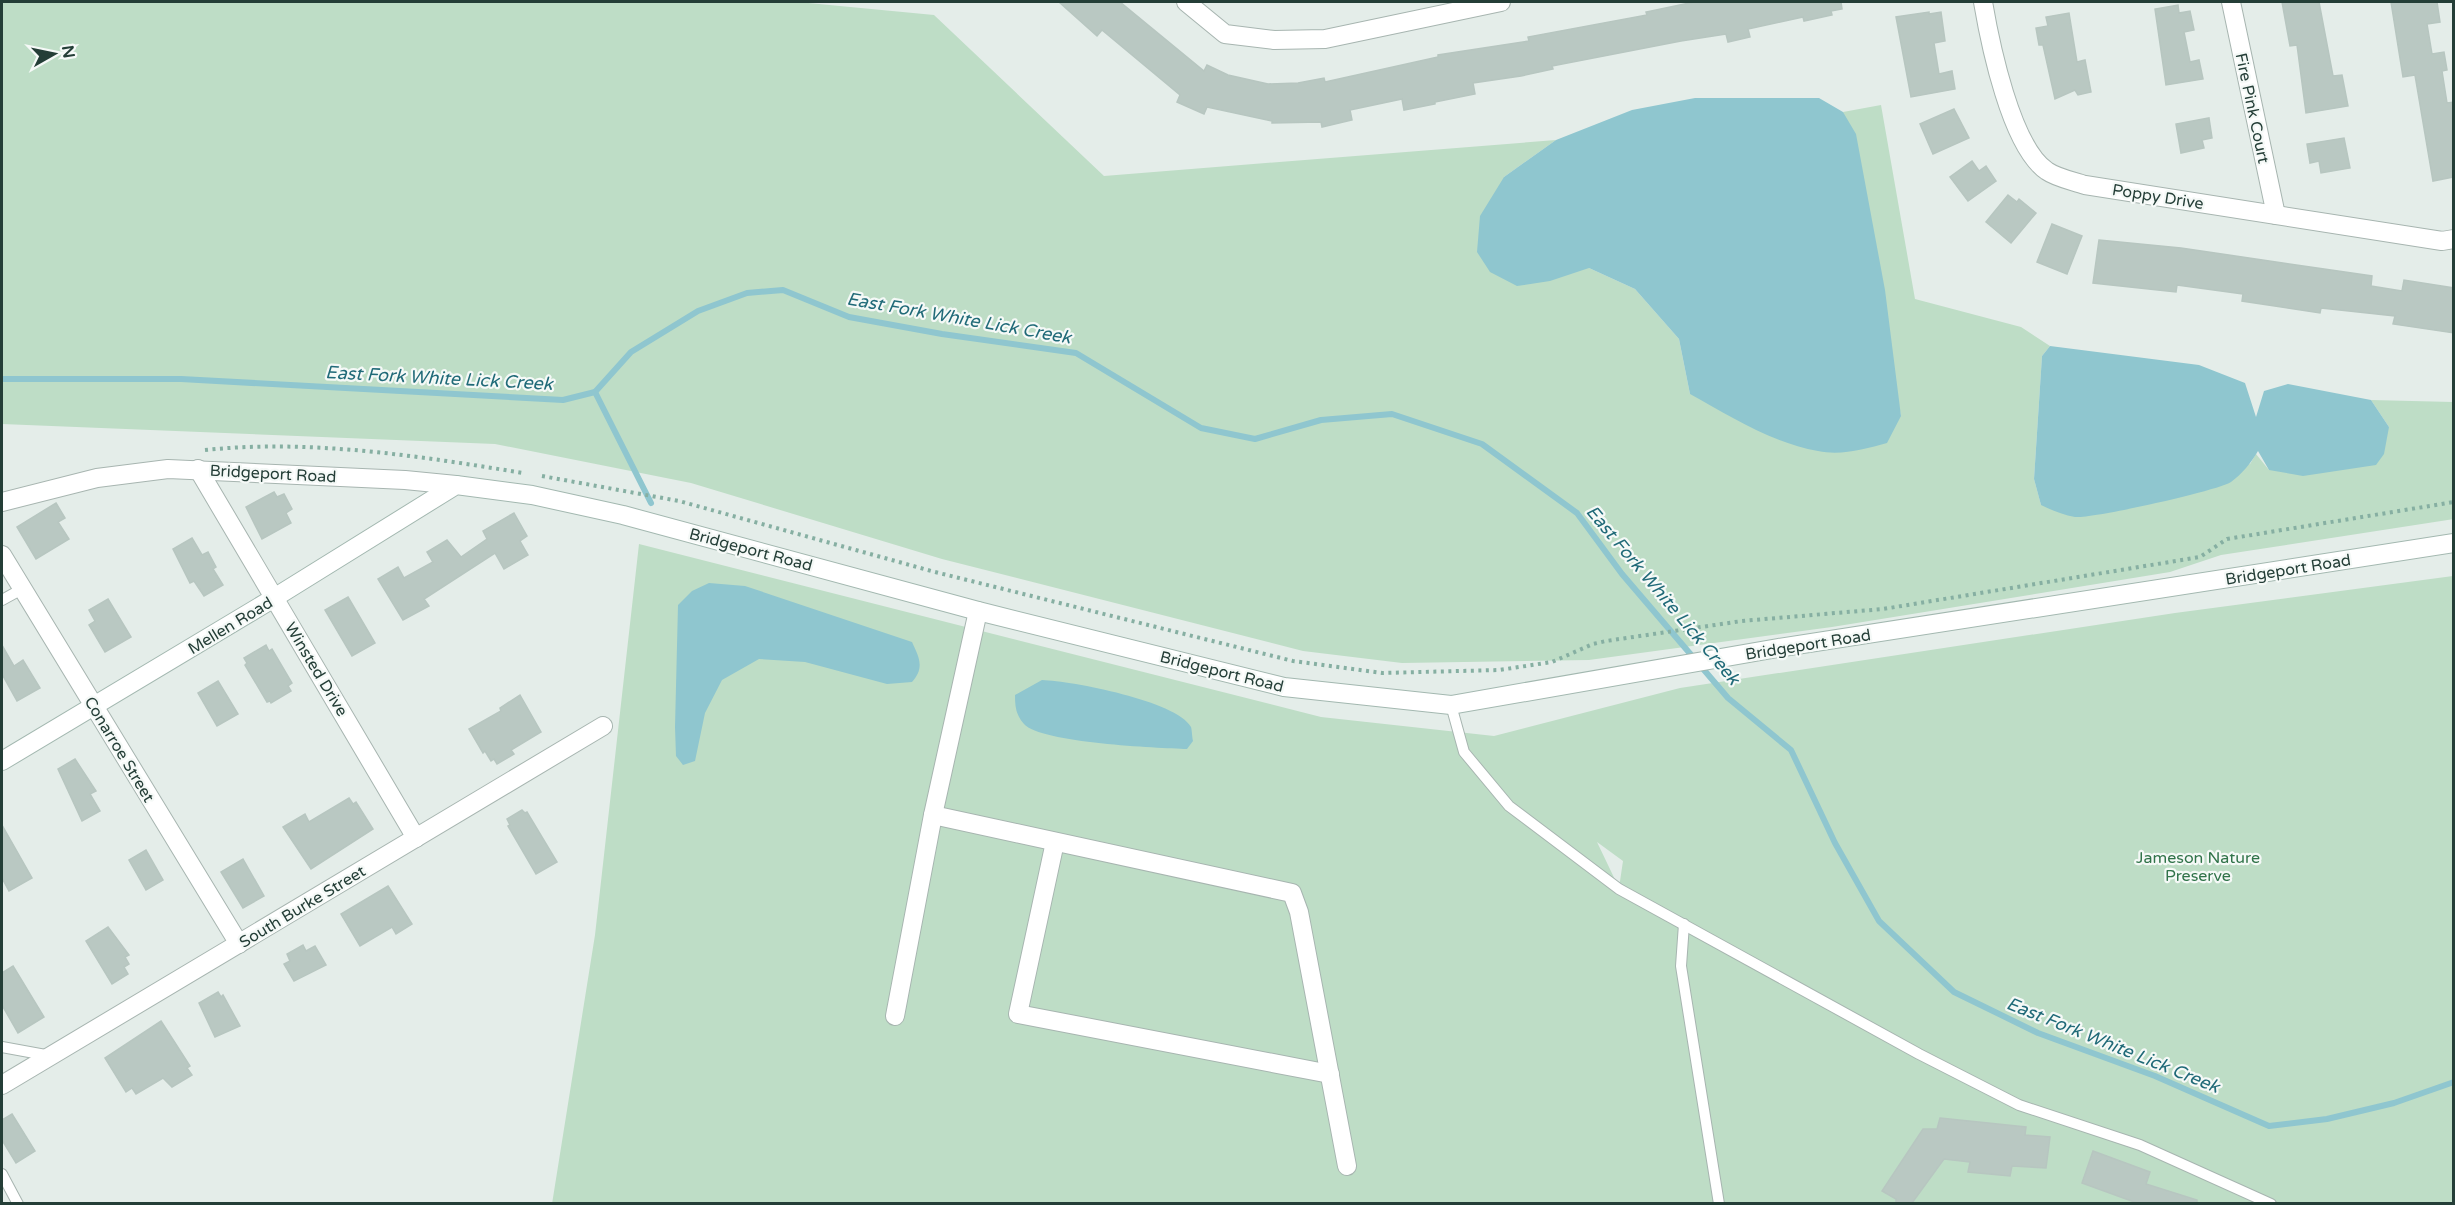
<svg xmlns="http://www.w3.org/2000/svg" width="2455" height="1205" viewBox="0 0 2455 1205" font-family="'Varela Round',sans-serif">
  <rect width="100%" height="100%" fill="#e4ede9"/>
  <g fill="#beddc6" fill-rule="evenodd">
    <polygon points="2,2 798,2 934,15 1104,176 1556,140 1504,177 1589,268 1635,289 1679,339 1690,394 1901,416 1843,112 1881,105 1915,299 2021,327 2050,346 2042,356 2034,479 2041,505 2250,464 2256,454 2269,470 2389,427 2371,400 2453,402 2454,519 2221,555 2170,572 1832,627 1589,660 1402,663 1303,651 942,559 691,483 495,444 2,424"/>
    <path d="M639,544l682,173 173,19 186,-48 495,-75 278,-37v627l-1901,1 43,-269zM1597,842l26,19 -4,27z"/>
  </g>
  <g fill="#8fc6cf">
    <path d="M1695,98h124l24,14 13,22 29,156 16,126 -14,27c-22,6 -46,13 -69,8 -46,-8 -88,-35 -128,-57l-11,-55 -44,-50 -46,-21 -39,13 -33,5 -27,-14 -13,-20 3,-36 24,-39 52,-37 76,-30z"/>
    <path d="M2050,346l149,19 46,18 11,34 8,-26 24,-7 83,16 18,27 -5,27 -8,11 -73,11 -34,-6 -11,-19c-7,12 -16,23 -27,31 -14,9 -140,37 -156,35 -12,-2 -24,-7 -34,-12l-7,-26 8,-123z"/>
    <path d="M709,583l36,3 167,56c7,15 13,26 0,40l-25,2 -82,-22 -46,-3 -37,21 -17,33 -10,48 -12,4 -7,-9 -1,-29 3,-122 14,-14z"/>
    <path d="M1042,680c30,1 135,21 149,47 1,3 1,10 2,14l-6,8c-29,-1 -146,-6 -163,-25 -8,-9 -9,-17 -9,-29z"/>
  </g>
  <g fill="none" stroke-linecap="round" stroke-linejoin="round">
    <g stroke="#8fc6cf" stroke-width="6">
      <polyline points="2,379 181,379 563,400 595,392 631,352 698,311 747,293 783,290 849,317 942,334 1076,353 1201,428 1255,439 1321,420 1392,414 1482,444 1577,513 1622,574 1728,698 1791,750 1835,843 1879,921 1954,992 2038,1033 2155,1076 2269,1126 2327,1119 2394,1103 2454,1082"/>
      <polyline points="595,392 651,503"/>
    </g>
  </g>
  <g fill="#b9c8c2" stroke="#b7c6c0" stroke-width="1.5">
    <polygon points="1059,2 1120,2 1204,71 1207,65 1228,75 1268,84 1298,83 1324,78 1325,82 1438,57 1438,55 1529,41 1528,37 1647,15 1646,12 1694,2 1841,2 1842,9 1831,11 1832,15 1804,21 1803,17 1748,29 1750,37 1728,42 1726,34 1681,41 1552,66 1553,69 1521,76 1473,83 1475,94 1435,102 1435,104 1404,110 1402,99 1350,110 1352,120 1322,127 1321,122 1272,123 1272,121 1207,107 1204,114 1177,102 1180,95 1102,30 1097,36"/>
    <polygon points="2282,2 2319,2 2333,76 2342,75 2348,106 2306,113 2297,45 2290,46"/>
    <polygon points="2391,2 2437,2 2440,22 2427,24 2432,54 2444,52 2447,70 2442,71 2447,103 2454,102 2454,177 2433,181 2415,75 2403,77"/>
    <polygon points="2178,5 2179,13 2190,11 2194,30 2184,32 2190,62 2199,60 2203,79 2166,85 2155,9"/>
    <polygon points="1929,12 1929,14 1941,12 1945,41 1934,43 1939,74 1952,71 1955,89 1911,97 1896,17"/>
    <polygon points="2069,13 2077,62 2085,60 2091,92 2078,95 2075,90 2055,99 2043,45 2039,45 2036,28 2048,26 2046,17"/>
    <polygon points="1954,109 1969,138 1933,154 1920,124"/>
    <polygon points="2209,118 2212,138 2202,140 2204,148 2181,153 2176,124"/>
    <polygon points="2344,138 2350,168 2321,173 2319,161 2310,163 2307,144"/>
    <polygon points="1972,161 1979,171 1986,166 1996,181 1968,201 1950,177"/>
    <polygon points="2008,195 2017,202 2019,199 2036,213 2011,243 1986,222"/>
    <polygon points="2052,224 2082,236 2067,274 2037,262"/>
    <polygon points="2099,240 2181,248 2372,276 2371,286 2402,291 2404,280 2454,288 2454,333 2393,324 2395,316 2321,308 2320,313 2242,301 2243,294 2177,285 2176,292 2093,283"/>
    <polygon points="274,492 277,497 284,494 292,509 286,513 291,523 262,539 246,507"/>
    <polygon points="56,503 65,518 58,522 69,539 36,559 17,527"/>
    <polygon points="514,513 527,536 520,541 528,555 504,569 495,553 424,599 429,606 403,620 378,579 398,567 404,578 433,562 427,552 447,540 461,557 487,539 483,531"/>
    <polygon points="192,538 202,555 208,552 216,567 213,569 223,585 204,596 194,581 190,583 173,549"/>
    <polygon points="348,597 375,643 352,656 325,610"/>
    <polygon points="108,599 131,637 105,652 89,625 95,621 89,610"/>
    <polygon points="2,645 14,666 23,660 40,688 17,701 2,674"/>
    <polygon points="266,645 269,651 272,649 292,683 288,686 291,691 271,703 270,701 267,702 245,665 247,663 244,658"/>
    <polygon points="218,681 238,714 217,726 198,693"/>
    <polygon points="520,695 541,732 511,750 514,754 497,764 494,759 491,761 485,751 483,753 469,729 501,711 500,708"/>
    <polygon points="75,759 96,791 90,794 100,811 82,821 58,769"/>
    <polygon points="349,798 353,804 356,802 373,829 311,869 283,827 305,814 309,822"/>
    <polygon points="522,810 525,813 527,812 557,862 536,874 508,826 510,825 507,819"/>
    <polygon points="2,825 32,878 9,891 2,878"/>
    <polygon points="146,850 163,880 146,890 129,860"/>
    <polygon points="243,859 264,896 243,908 221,872"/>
    <polygon points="388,886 412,924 396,934 392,927 360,946 341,914"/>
    <polygon points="108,927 129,955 125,957 129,964 124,967 128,974 112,984 86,941"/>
    <polygon points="303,945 306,951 315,946 326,965 294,981 284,964 290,961 287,954"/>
    <polygon points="13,966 44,1017 18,1033 2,1005 2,973"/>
    <polygon points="218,992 221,997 223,995 240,1026 215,1037 199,1003"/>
    <polygon points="161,1021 190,1066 187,1068 192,1075 172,1087 163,1078 136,1094 132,1088 126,1092 105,1058"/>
    <polygon points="12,1114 35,1151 16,1163 2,1140 2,1120"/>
    <polygon points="1940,1118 2026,1127 2025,1135 2050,1137 2046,1168 2012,1166 2010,1176 1968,1172 1970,1162 1944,1159 1912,1203 1896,1203 1896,1199 1882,1191 1923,1129 1937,1129"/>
    <polygon points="2093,1151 2150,1172 2146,1184 2197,1200 2197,1203 2137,1203 2082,1183"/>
  </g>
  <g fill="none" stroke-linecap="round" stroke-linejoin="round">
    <g stroke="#a7b5b0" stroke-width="12">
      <g id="lane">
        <polyline points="2,600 22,589"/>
        <polyline points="1451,705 1464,752 1509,806 1619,889 1919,1054 2019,1105 2140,1145 2271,1204"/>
        <polyline points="1684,924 1681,966 1719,1204"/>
        <polyline points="2,1047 51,1056"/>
        <polyline points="2,1174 18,1204"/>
      </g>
    </g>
    <g stroke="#a7b5b0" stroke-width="20">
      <g id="street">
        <polyline points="1186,2 1225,34 1274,40 1325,39 1501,2"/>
        <path d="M1983,2c7,41 28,145 64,169 10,7 26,10 38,14l357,56 12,-2"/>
        <polyline points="2231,2 2276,215"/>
        <polyline points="198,469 416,838"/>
        <polyline points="2,502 97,478 168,469 405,480 456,485"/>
        <polyline points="2,555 239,944"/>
        <polyline points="933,815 1292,893 1299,912 1347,1166"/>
        <polyline points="1055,842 1018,1014 1330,1074"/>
        <polyline points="895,1016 933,815 978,611"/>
        <polyline points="2,1085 603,726"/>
      </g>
    </g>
    <g stroke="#a3b8b0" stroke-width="20">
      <polyline id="secondary" points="2,761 274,598 456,485 532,495 623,515 978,611 1284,687 1451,705 1778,648 2454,543"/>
    </g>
    <g stroke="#86afa2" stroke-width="4" stroke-dasharray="3 4.5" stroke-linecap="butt">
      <path d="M205,450c106,-11 214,6 318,23"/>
      <polyline points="542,476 679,501 935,572 1293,661 1382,673 1499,670 1552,662 1593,644 1606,641 1742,621 1883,609 2200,557 2227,539 2454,502"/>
    </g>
    <use href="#lane" stroke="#fff" stroke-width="10"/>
    <use href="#street" stroke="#fff" stroke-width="18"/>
    <use href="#secondary" stroke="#fff" stroke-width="18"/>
  </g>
  <g text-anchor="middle" stroke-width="4.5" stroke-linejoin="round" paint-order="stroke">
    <g font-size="16" fill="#243e37" stroke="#f5f9f7">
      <text transform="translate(2253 108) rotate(78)" y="6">Fire Pink Court</text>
      <text transform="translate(2158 196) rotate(9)" y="6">Poppy Drive</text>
      <text transform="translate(273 473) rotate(3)" y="6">Bridgeport Road</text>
      <text transform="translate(751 549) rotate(15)" y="6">Bridgeport Road</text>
      <text transform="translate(2288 569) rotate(-9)" y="6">Bridgeport Road</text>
      <text transform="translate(230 625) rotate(-31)" y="6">Mellen Road</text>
      <text transform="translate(1808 644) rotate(-9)" y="6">Bridgeport Road</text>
      <text transform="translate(317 669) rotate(59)" y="6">Winsted Drive</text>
      <text transform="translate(1222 671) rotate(14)" y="6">Bridgeport Road</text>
      <text transform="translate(120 749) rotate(59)" y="6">Conarroe Street</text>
      <text transform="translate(302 906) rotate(-31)" y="6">South Burke Street</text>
    </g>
    <g font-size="16" fill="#307349" stroke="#f5f9f7">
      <text x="2198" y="863">Jameson Nature<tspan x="2198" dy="18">Preserve</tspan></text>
    </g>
    <g font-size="18" font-style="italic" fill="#206a78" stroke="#f5f9f7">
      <text transform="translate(959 318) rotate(10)" y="6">East Fork White Lick Creek</text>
      <text transform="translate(439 378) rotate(3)" y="6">East Fork White Lick Creek</text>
      <text transform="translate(1663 595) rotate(50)" y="6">East Fork White Lick Creek</text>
      <text transform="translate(2113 1045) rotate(22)" y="6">East Fork White Lick Creek</text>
    </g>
  </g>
  <rect width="2455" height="1205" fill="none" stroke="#243e37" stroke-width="6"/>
  <g transform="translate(54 54) rotate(81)" stroke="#f5f9f7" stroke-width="4.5" paint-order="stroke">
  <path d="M0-4.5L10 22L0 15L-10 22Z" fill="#243e37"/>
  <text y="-9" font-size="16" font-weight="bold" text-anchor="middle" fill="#243e37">N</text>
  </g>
</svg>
